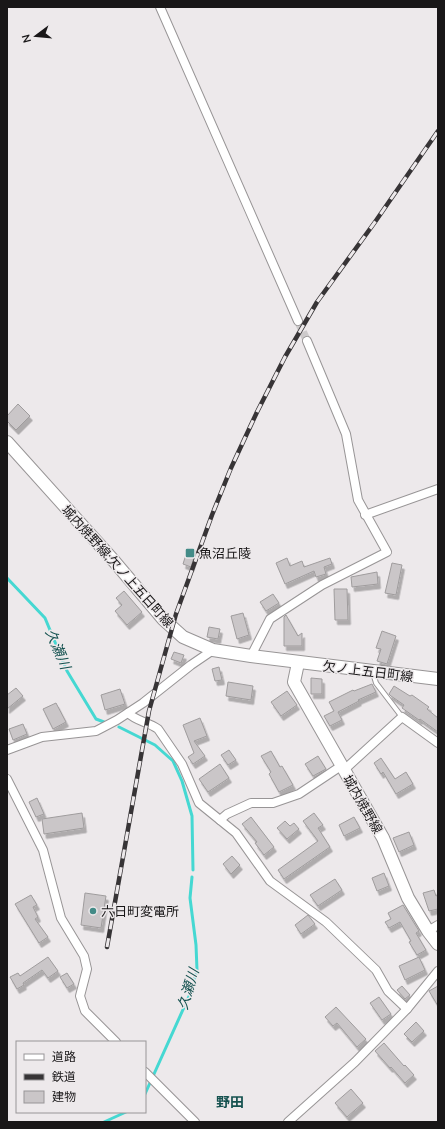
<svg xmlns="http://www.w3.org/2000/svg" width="445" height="1129" viewBox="0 0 445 1129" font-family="'Nunito Sans','Noto Sans JP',sans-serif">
  <defs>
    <filter id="shadow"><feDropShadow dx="2.5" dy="4.5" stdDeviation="0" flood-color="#0004"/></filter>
  </defs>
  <rect width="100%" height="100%" fill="#ede9eb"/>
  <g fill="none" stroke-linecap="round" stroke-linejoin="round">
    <g stroke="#45d8d2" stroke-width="3">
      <polyline points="7,578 45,618 67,671 96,719 104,722"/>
      <polyline points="119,727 155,745 173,761 182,781 192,816 193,870"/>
      <polyline points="145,1094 190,994 197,970 196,945 190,898 192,877"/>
      <polyline points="104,1122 126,1112"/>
    </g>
  </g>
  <g fill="#cac6c8" stroke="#9f9c9d" filter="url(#shadow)">
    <polygon points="18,404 30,416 16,430 7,421 7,416"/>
    <polygon points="188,548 196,551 191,567 183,564"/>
    <polygon points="287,558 290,566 302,561 304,567 330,558 332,564 324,567 326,574 316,577 314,571 285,584 276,563"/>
    <polygon points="392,563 402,565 396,595 385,593"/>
    <polygon points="377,572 378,584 352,587 351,577"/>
    <polygon points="334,589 347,589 348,620 335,620"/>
    <polygon points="124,591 142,612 127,625 115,611 122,605 116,598"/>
    <polygon points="273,594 279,603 266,611 260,602"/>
    <polygon points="243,613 249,635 237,639 231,616"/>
    <polygon points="286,615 298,636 302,633 302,646 284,646 284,617"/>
    <polygon points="209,627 220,629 218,639 207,637"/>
    <polygon points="382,631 396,636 387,664 377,661 381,649 376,648"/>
    <polygon points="174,652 184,655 181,663 171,659"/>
    <polygon points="219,667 222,680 215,681 212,669"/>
    <polygon points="311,678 322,679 322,694 311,694"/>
    <polygon points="228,682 253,686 251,700 226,696"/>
    <polygon points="372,684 376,692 358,700 359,701 338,712 342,720 330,726 324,716 334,711 329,702 353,690 354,691"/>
    <polygon points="394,686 410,696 412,695 429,707 427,709 438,718 438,732 420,719 419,720 402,708 404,705 391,696 389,694"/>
    <polygon points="16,688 23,696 7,709 7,695"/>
    <polygon points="120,689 125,704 105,710 101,695"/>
    <polygon points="287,691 297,705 281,716 271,702"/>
    <polygon points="56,703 66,722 53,729 43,709"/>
    <polygon points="200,718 207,736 194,741 205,756 193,764 188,757 194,753 183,725"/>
    <polygon points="23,724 27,734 13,740 9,729"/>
    <polygon points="229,750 236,760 228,765 221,755"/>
    <polygon points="271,751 280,767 282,766 293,785 279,792 269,774 271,772 261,756"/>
    <polygon points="318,756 326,769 313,776 305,764"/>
    <polygon points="381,758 395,779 406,772 413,784 396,794 383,772 381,774 374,763"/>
    <polygon points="220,764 229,778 208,792 199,779"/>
    <polygon points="37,798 44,814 36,817 29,802"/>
    <polygon points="82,813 84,828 44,834 42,819"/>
    <polygon points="314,813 323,825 318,828 330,847 284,879 278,870 318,841 303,821"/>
    <polygon points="251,817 274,847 264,855 255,843 257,842 242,824"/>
    <polygon points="354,817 360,828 344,836 339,825"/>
    <polygon points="285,821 290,826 294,823 299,829 287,839 277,828"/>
    <polygon points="409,832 414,845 399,852 393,838"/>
    <polygon points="232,856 240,865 231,874 223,864"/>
    <polygon points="384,873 389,886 377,891 372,878"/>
    <polygon points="335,879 342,890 318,906 310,895"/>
    <polygon points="434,890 436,896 438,895 438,909 429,911 423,893"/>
    <polygon points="85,893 106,896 101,928 81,925"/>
    <polygon points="31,895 37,905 33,907 38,917 35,919 48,937 39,943 15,904"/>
    <polygon points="403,905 419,931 416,933 426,950 417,955 409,942 411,941 400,922 389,928 385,922 391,919 388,913"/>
    <polygon points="308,915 315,924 301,934 295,925"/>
    <polygon points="48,957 58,971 48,978 42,970 23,983 24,985 17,989 10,977 18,973 20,976"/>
    <polygon points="419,957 425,970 405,980 399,966"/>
    <polygon points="67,973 74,984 67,988 60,977"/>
    <polygon points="402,986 410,995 405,999 397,990"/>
    <polygon points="438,986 438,1006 429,991"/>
    <polygon points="379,997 391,1014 382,1020 370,1003"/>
    <polygon points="336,1007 366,1039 357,1047 337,1023 333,1026 325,1017"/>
    <polygon points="416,1022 424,1031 412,1042 404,1034"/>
    <polygon points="384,1043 404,1066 405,1065 414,1075 405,1083 391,1067 390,1068 375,1051"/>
    <polygon points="351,1089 363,1103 347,1117 335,1103"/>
  </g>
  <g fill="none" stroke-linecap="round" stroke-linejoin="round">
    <polyline stroke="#cdcacb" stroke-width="8" stroke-dasharray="8 4" stroke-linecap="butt" points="298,321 307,341"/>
    <g stroke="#989596" stroke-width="6">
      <polyline id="lane" points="373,673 376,683 402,717"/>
    </g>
    <g stroke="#989596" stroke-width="10">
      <g id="street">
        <polyline points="160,7 298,321"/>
        <polyline points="365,515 438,489"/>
        <polyline points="251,656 270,619 322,585 387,552 358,500 346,434 307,341"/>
        <path d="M128,713c8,8 20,9 30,16l24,35 17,39 37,30 34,48 56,41 50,48 12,21 19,18"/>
        <polyline points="7,750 42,737 96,731 117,720 143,703 191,665 213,650"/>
        <polyline points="344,770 402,717 438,743"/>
        <polyline points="7,779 43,850 61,918 84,956 87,969 80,996 85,1011 116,1042"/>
        <polyline points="220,820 227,814 251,803 273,803 299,794 341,766"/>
        <polyline points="428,931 438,925"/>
        <polyline points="145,1072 195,1122"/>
        <polyline points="288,1122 355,1062 407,1009 438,971"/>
      </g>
    </g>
    <g stroke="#989596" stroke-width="14">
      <g id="secondary">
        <polyline points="7,442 114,561 163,619 183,637 213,650 251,656 438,679"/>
        <polyline points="298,663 294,682 383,838 408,898 428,931 438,944"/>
      </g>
    </g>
    <use href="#lane" stroke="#fff" stroke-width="4"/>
    <use href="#street" stroke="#fff" stroke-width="8"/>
    <use href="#secondary" stroke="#fff" stroke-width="12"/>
    <g stroke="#373436" stroke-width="4.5">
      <polyline id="rail" points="107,947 149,711 176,614 212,515 231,468 257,412 285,357 317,302 375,222 438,131"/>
    </g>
    <use href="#rail" stroke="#ede9eb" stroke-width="3" stroke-dasharray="9" stroke-linecap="butt"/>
  </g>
  <g fill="#438b87" stroke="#ede9eb" stroke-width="1.5">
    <rect x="185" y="548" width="10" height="10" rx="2"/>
    <circle cx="93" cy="911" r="4"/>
  </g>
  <g text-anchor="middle" stroke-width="3" stroke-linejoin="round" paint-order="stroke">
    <g font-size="13" fill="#191718" stroke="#ede9eb" text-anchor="start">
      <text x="199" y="558">魚沼丘陵</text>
      <text x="101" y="916">六日町変電所</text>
    </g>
    <g font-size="13" fill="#191718" stroke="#ede9eb">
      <text transform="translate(118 566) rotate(48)" y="5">城内焼野線;欠ノ上五日町線</text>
      <text transform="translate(368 671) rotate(7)" y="5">欠ノ上五日町線</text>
      <text transform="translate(363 804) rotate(60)" y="5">城内焼野線</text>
    </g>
    <g font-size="14" font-style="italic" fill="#155250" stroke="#ede9eb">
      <text transform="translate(58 649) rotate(67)" y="5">久瀬川</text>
      <text transform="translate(188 989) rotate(-73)" y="5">久瀬川</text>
    </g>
    <g font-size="14" font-weight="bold" fill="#15514f" stroke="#ede9eb">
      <text x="230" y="1107">野田</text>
    </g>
  </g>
  <rect width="445" height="1129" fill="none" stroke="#191718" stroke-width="16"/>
  <rect x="16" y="1041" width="130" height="72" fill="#ede9eb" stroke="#989597"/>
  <rect x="24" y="1054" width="20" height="6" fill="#ffffff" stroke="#989597"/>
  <text x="52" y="1061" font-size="12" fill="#191718">道路</text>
  <rect x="24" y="1074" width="20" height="6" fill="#373436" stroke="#989597"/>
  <text x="52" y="1081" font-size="12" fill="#191718">鉄道</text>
  <rect x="24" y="1091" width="20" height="12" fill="#cac6c8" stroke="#989597"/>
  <text x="52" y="1101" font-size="12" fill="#191718">建物</text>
  <g transform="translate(36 36) rotate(254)" stroke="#ede9eb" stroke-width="3" paint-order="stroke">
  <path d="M0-3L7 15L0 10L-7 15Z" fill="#191718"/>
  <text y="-6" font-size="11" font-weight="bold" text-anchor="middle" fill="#191718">N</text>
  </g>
</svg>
